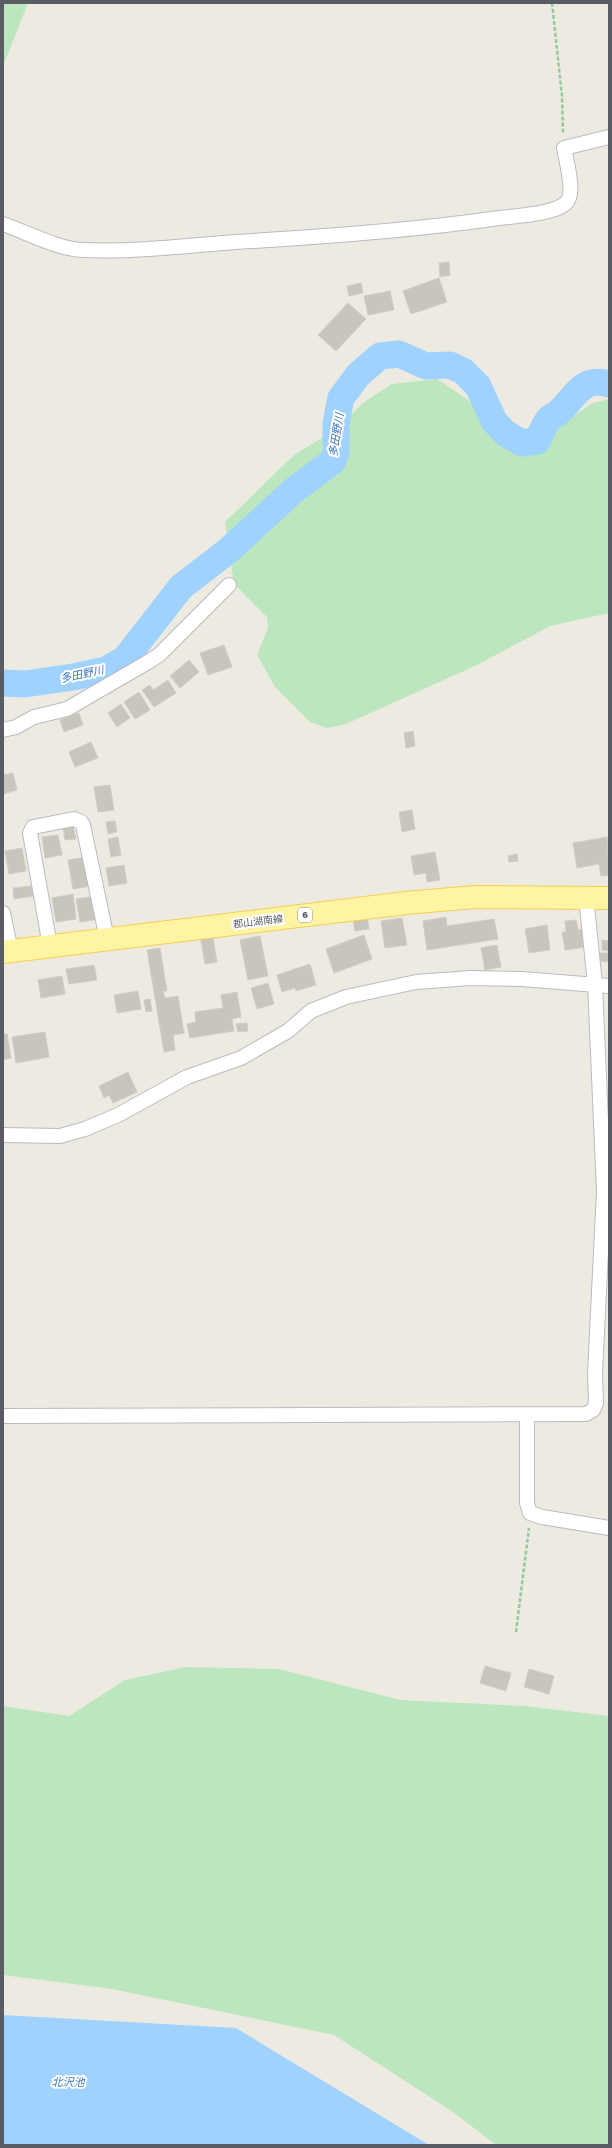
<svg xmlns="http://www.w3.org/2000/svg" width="612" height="2148" viewBox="0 0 612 2148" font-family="'Golos Text','Noto Sans JP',sans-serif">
  <rect width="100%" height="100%" fill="#edebe1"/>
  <g fill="#bce6bd">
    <polygon points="3,3 28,3 3,66"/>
    <polygon points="437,379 467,399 500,427 553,430 593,403 609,399 609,613 550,626 475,666 346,724 327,728 310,722 275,687 257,655 268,628 267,617 234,584 225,522 294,455 335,430 364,402 392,384"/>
    <polygon points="186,1667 279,1669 400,1700 525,1706 609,1716 609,2145 496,2145 453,2112 334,2035 112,1989 3,1975 3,1706 69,1716 125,1680"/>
  </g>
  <polygon fill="#9fd2ff" points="3,2015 236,2028 429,2145 3,2145"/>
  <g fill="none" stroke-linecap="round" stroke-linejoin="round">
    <path stroke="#9fd2ff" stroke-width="27" d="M3,683l22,1 48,-7 33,-7 19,-11 56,-72 48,-37 64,-59 40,-30 3,-9v-29l5,-25 17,-23 22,-19 19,-2 27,12 24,-1 13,6 15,15 16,35 11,12 17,10 15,-2c4,-7 7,-17 12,-22 3,-3 7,-4 10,-7 17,-15 22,-36 50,-28"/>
  </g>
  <g fill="#c8c5be" stroke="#d2cdbf">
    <polygon points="449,262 450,275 440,277 439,263"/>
    <polygon points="439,278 447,302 411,314 403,291"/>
    <polygon points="361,283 363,293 349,296 347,286"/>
    <polygon points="390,291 394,310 368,315 364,296"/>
    <polygon points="348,303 366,319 336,351 318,335"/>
    <polygon points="224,645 232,667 208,675 200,653"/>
    <polygon points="189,660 199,672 180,688 170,676"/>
    <polygon points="168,680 176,693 154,707 142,690 150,685 153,690"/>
    <polygon points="139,692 150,710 135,719 124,702"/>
    <polygon points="121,704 130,718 117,727 108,713"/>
    <polygon points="79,713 83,725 64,732 60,720"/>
    <polygon points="413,731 415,746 406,748 404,733"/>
    <polygon points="91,742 98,758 75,767 69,752"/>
    <polygon points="13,773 17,790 3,794 3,775"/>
    <polygon points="110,785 114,810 98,812 94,787"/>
    <polygon points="412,810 415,829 402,832 399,812"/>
    <polygon points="115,821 117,832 108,834 106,822"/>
    <polygon points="73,826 76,839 65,840 63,827"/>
    <polygon points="58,835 62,855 45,858 42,837"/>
    <polygon points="118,837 121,855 111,857 108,839"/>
    <polygon points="607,837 609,875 601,876 599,864 577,868 573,843"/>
    <polygon points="22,848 26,871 9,874 5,851"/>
    <polygon points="435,852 440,880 427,882 426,873 414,875 411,856"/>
    <polygon points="517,854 518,861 509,862 508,856"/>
    <polygon points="87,857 91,886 73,889 68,860"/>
    <polygon points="124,865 127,883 109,886 106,868"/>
    <polygon points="31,886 33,896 14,899 13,888"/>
    <polygon points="73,894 76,919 56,922 52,898"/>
    <polygon points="96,896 100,919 80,922 76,899"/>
    <polygon points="367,917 369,929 355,931 353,919"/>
    <polygon points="446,917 447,926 494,919 498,939 427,950 423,921"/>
    <polygon points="402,918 407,945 385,948 381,921"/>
    <polygon points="576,920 578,930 583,929 586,947 565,950 562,932 566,932 565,921"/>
    <polygon points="547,925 550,950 529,953 525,929"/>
    <polygon points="364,935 372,959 334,973 326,949"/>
    <polygon points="260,936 268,976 248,980 240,940"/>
    <polygon points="213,938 217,962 205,964 201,940"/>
    <polygon points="602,940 609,941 609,951 602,950"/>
    <polygon points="497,945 501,967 485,970 481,948"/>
    <polygon points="160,948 167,991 163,991 165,998 178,996 184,1033 173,1035 175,1050 164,1052 147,950"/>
    <polygon points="600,953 609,953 609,962 599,961"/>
    <polygon points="310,964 316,985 296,991 295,988 282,992 277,975"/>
    <polygon points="94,965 97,980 69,984 66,969"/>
    <polygon points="62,976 65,994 41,998 38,980"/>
    <polygon points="268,983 274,1004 257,1009 251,988"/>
    <polygon points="138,991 141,1009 117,1013 114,995"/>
    <polygon points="237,992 241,1017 232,1019 234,1031 190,1038 187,1024 196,1022 195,1012 223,1008 221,995"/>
    <polygon points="150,999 152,1011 146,1012 144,1000"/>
    <polygon points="247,1023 248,1031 238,1032 236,1024"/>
    <polygon points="45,1032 49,1057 16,1063 12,1037"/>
    <polygon points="3,1034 7,1034 11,1058 3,1060"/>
    <polygon points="128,1072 137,1092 113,1103 109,1095 104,1098 99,1086"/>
    <polygon points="485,1666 511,1673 506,1691 480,1683"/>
    <polygon points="529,1669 554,1676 549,1694 524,1687"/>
  </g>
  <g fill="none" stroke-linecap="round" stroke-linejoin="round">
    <g stroke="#b9bbc1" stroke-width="16">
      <g id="street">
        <path d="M3,224c23,8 57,26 81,26 50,2 101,-4 151,-8 86,-5 172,-11 257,-23 19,-3 61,-4 74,-16 10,-9 0,-43 -2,-55l45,-11"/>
        <polyline points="3,730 16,727 34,717 67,709 148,662 159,655 229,585"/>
        <polyline points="3,913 11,951"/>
        <polyline points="50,946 30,833 33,827 74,819 81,822 83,825 107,939"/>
        <polyline points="3,1135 60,1136 85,1129 118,1115 187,1077 241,1058 288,1031 311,1011 346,997 416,982 470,978 522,979 609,986"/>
        <polyline points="527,1415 527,1503 530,1513 542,1517 609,1528"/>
        <polyline points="3,1416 586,1414 593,1410 596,1403 595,1373 604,1191 595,984 586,897"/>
      </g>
    </g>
    <g stroke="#f7ce50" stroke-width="24">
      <polyline id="primary" points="3,952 406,903 474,897 609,898"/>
    </g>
    <g stroke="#94c8a5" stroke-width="2.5" stroke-dasharray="4 2" stroke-linecap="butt">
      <polyline points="552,3 562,96 563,133"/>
      <polyline points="516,1632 529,1528"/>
    </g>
    <use href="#street" stroke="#fff" stroke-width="14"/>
    <use href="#primary" stroke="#fff4a4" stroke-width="22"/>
  </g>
  <g text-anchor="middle" stroke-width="4" stroke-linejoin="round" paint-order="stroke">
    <rect fill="#fff" stroke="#8b8e92" stroke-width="1" x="298" y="908" width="14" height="14" rx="3"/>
    <g font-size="9" font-weight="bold" fill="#595d63">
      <text x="305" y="918">6</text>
    </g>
    <g font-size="10" fill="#595d63" stroke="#fff">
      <text transform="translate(258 921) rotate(-7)" y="4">郡山湖南線</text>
    </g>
    <g font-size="11" font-style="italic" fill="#3b76be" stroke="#fff">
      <text transform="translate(336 435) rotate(-81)" y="4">多田野川</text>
      <text transform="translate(82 674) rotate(-12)" y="4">多田野川</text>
      <text x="68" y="2086">北沢池</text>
    </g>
  </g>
  <rect width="612" height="2148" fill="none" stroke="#595d63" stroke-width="8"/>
</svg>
